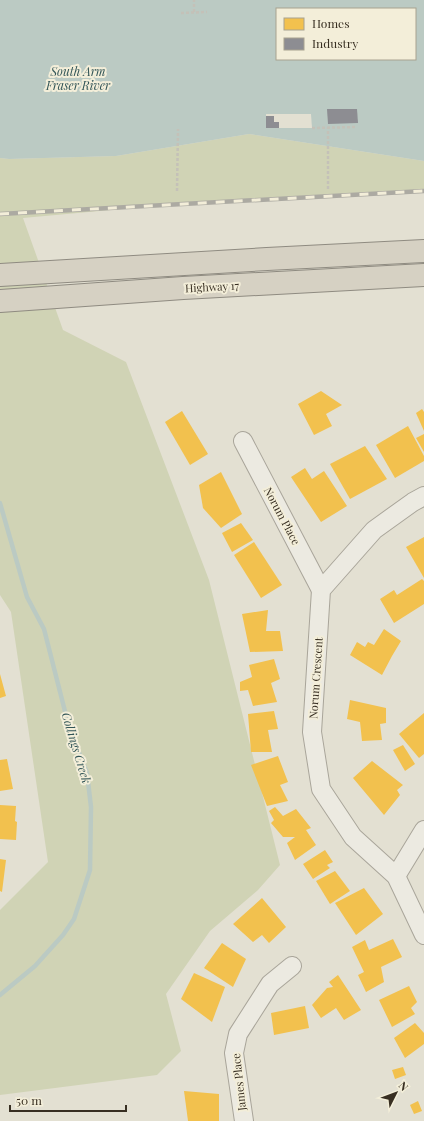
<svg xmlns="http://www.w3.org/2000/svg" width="424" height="1121" viewBox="0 0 424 1121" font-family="'Playfair Display',serif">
  <rect width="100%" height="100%" fill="#e3e0d2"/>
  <polygon fill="#d0d3b5" points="249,134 424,161 424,190 209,201 23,218 63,330 126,362 209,580 280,865 258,890 210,931 166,994 181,1051 157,1075 0,1095 0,910 48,862 11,612 0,595 0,158 9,159 116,156"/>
  <path fill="#bbcac3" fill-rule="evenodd" d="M0,0h424v161l-175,-27 -133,22 -107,3 -9,-1zM277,9h138v50h-138z"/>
  <polygon fill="#e3e0d2" points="266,114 311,114 312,128 266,128"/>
  <g fill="#f2c14e">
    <polygon points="321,391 342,405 326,414 332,426 314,435 298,404"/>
    <polygon points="422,409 424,412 424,431 416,413"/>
    <polygon points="182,411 208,454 190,465 165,422"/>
    <polygon points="408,426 424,456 424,461 395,478 376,445"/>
    <polygon points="424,434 424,452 416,438"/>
    <polygon points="365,446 387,479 350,499 330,464"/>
    <polygon points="305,468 312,479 324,471 347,506 321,522 291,477"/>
    <polygon points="221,472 242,514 221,528 203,508 199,485"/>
    <polygon points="241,523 253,540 232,552 222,533"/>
    <polygon points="424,537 424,578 406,547"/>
    <polygon points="254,542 282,585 261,598 234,555"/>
    <polygon points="422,579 424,581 424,604 394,623 380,599 394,590 397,595"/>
    <polygon points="268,610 266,631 280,631 283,651 250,652 242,614"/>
    <polygon points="384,629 401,641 392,656 382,675 350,655 357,642 365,647 368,642 374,645"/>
    <polygon points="274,659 280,679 271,683 277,702 253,706 248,690 240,691 240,682 252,677 249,665"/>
    <polygon points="0,674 6,696 0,698"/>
    <polygon points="350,700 386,708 386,723 380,724 382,740 362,741 360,722 347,719"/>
    <polygon points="274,711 278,729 268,730 272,752 251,752 248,714"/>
    <polygon points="424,713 424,754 419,758 399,734"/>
    <polygon points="403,745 415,764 405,771 393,750"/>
    <polygon points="278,756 288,782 280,785 288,801 267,806 251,765"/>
    <polygon points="7,759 13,789 0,791 0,760"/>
    <polygon points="372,761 403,785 397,790 400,795 384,815 353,778"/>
    <polygon points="0,805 16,806 15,821 17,822 16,840 0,839"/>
    <polygon points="275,807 283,816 296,809 311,828 306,830 316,845 295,860 287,843 295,837 283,837 271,823 274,820 269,811"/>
    <polygon points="325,850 333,862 327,865 330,868 313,879 303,864"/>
    <polygon points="0,859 6,860 2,892 0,891"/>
    <polygon points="335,871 350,891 330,904 316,881"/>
    <polygon points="364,888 383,914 356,935 335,903"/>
    <polygon points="262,898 286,927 269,943 262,935 253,942 233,924"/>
    <polygon points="393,939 402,957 381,967 384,982 366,992 358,975 364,972 352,947 365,940 369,950"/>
    <polygon points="222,943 246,959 233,987 204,968"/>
    <polygon points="194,973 225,987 212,1022 181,999"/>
    <polygon points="338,975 361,1010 344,1020 336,1008 321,1018 312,1005 327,988 333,987 329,982"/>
    <polygon points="409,986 417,1002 411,1008 415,1014 392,1027 379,1000"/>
    <polygon points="305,1006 309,1028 274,1035 271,1013"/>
    <polygon points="415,1023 424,1033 424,1044 405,1058 394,1038"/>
    <polygon points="403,1067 406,1075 395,1079 392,1070"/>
    <polygon points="184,1091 219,1094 219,1121 188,1121"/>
    <polygon points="418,1101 422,1111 414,1114 410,1105"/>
  </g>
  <g fill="#8d8d92">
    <polygon points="327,109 357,109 358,123 328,124"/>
    <polygon points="266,116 274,116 274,122 279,122 279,128 266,128"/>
  </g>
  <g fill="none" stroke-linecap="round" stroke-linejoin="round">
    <polyline stroke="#bbcac3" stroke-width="4.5" points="0,503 27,597 44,629 69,727 87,773 91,807 90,870 74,919 63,935 35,966 0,995"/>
    <g stroke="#a9a59a" stroke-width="20">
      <g id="minor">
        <polyline points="243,441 321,590"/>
        <polyline points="424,496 413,502 374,530 321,590 312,732 321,789 353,837 396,876 424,935"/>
        <polyline points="396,876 424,830"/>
        <polyline points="244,1121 234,1053 238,1034 270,984 292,966"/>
      </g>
    </g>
    <g stroke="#8f8b81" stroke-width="24">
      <g id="motorway">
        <polyline points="0,275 267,259 424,251"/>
        <polyline points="0,301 183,288 424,275"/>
      </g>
    </g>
    <g stroke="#c4c1b8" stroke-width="2.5" stroke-dasharray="3 2" stroke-linecap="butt">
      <polyline points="194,12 194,0"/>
      <polyline points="181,13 207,12"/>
      <polyline points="312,128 357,127"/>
      <polyline points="328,189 328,128"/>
      <polyline points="177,191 178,129"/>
    </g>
    <use href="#minor" stroke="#eceae1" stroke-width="18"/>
    <use href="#motorway" stroke="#d6d1c3" stroke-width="22"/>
    <g stroke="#acaaa2" stroke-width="4.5">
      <polyline id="rail" points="0,214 424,191"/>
    </g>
    <use href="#rail" stroke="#f3eed9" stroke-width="3" stroke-dasharray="9" stroke-linecap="butt"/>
  </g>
  <g text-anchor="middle" stroke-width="4" stroke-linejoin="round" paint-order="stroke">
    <g font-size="11" fill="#382f22" stroke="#f3eed9">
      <text transform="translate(212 287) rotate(-3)" y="4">Highway 17</text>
      <text transform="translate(282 516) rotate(62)" y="4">Norum Place</text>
      <text transform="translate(316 678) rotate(-86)" y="4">Norum Crescent</text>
      <text transform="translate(239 1082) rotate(-96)" y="4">James Place</text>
    </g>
    <g font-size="12" font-style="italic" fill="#325557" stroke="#f3eed9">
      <text x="78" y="76">South Arm<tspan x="78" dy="14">Fraser River</tspan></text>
      <text transform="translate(76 748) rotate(73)" y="4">Collings Creek</text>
    </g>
  </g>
  <rect x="276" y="8" width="140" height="52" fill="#f3eed9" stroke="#a8a290"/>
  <rect x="284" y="18" width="20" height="12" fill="#f2c14e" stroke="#a8a290"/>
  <text x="312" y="28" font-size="12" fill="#382f22">Homes</text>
  <rect x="284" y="38" width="20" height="12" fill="#8d8d92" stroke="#a8a290"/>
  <text x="312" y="48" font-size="12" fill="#382f22">Industry</text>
  <g transform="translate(396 1093) rotate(48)" stroke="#f3eed9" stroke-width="3" paint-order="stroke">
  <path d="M0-3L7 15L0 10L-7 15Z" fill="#382f22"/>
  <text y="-6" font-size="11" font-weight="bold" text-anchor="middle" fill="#382f22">N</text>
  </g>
  <path d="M10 1105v6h116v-6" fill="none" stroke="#382f22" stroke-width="2"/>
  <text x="16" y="1105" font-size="12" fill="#382f22" stroke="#f3eed9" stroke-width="3" paint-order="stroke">50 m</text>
</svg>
